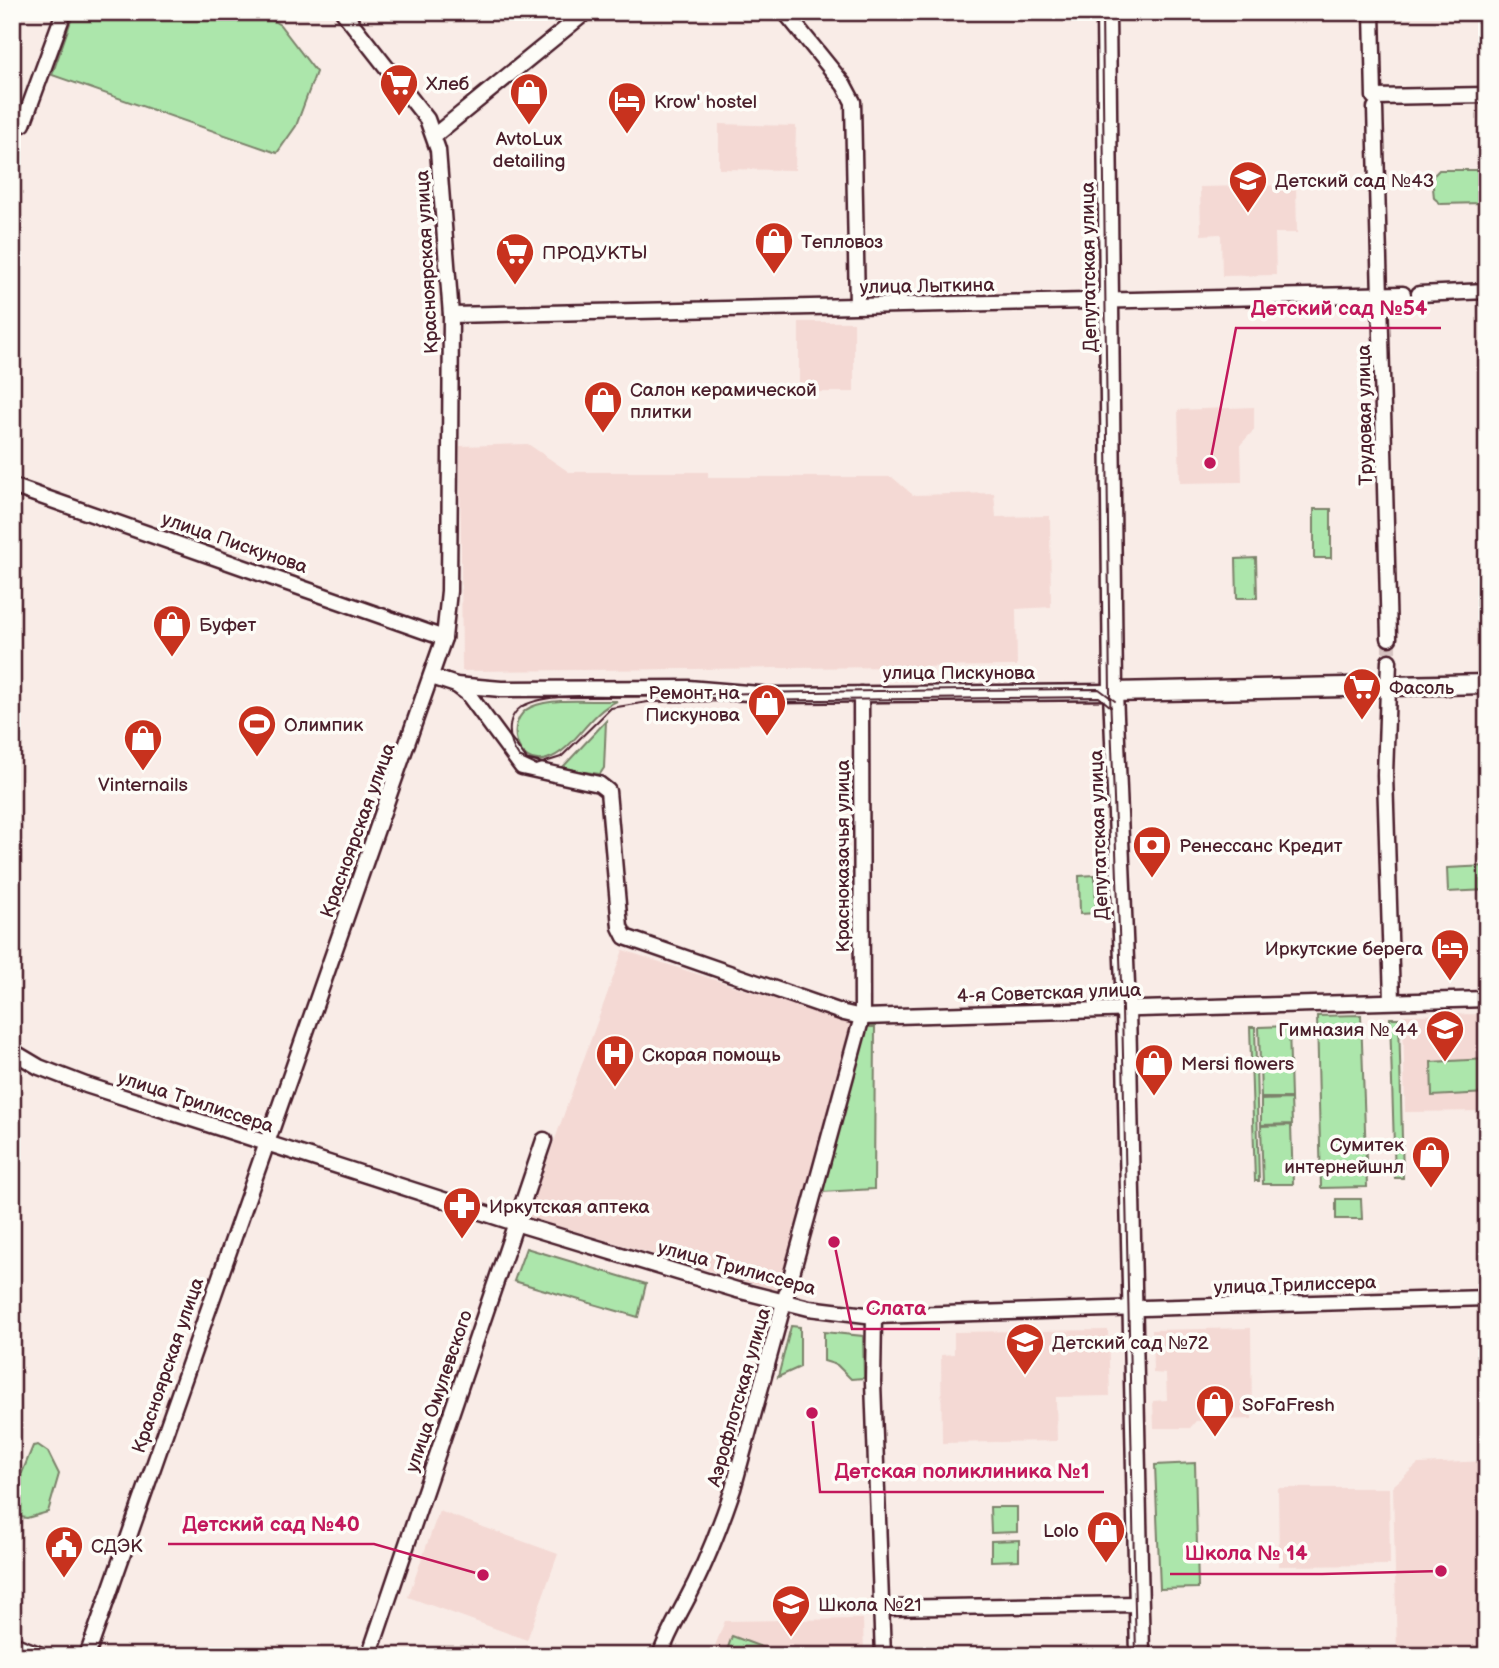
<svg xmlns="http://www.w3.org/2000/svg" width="1499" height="1668" viewBox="0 0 1499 1668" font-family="'Balsamiq Sans',sans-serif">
  <rect width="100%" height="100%" fill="#f9ece7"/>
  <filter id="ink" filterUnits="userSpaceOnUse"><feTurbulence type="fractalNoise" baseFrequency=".0143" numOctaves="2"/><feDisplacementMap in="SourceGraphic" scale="14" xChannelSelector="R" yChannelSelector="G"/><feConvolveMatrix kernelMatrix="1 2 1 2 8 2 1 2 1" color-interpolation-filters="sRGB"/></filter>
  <g filter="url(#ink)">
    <g fill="#f4d9d4">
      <polygon points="719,124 796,126 795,170 719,169"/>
      <polygon points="1296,185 1297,233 1275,233 1276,275 1222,276 1221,234 1201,235 1200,187"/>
      <rect x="799" y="322" width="55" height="70"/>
      <polygon points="1254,407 1254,430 1241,444 1242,482 1180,483 1178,410"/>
      <polygon points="528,444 569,472 708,472 708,477 892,477 913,495 994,493 996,517 1050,516 1051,607 1016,609 1017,666 462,671 460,446"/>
      <polygon points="623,950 851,1024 779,1291 527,1217"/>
      <polygon points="1487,1014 1487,1111 1405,1112 1403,1015"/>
      <polygon points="1251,1328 1252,1419 1196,1421 1190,1428 1154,1428 1153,1401 1167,1400 1166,1374 1153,1373 1152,1330"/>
      <polygon points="1108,1330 1110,1396 1056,1397 1057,1441 942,1443 941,1355 954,1354 954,1332"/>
      <polygon points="1487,1461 1487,1656 1397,1656 1393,1486 1418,1464"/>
      <polygon points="1278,1488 1389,1488 1390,1565 1279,1566"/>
      <polygon points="439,1511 558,1554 527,1640 408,1597"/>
      <polygon points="863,1619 864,1656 711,1656 725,1621"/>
    </g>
    <g fill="#ace6ab" stroke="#7b826b" stroke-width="2">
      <polygon points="74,12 259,12 280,25 316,72 296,126 277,153 52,75"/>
      <polygon points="1439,170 1480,170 1487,174 1487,199 1482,203 1441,204 1434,198 1432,177"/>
      <rect x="1314" y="509" width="17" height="49"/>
      <polygon points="1256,558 1257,598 1237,598 1236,559"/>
      <path d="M617,701c-29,12 -43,50 -70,58 -31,10 -44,-39 -16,-52 24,-10 60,-5 86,-6z"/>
      <polygon points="606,721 604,768 600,774 561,769"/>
      <polygon points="1487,866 1487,890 1448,892 1447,868"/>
      <polygon points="1095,875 1096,913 1080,914 1079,876"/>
      <polygon points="1361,1015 1367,1187 1321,1188 1317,1016"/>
      <polygon points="1399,1018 1403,1178 1395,1178 1390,1018"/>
      <polygon points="1289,1026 1291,1098 1261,1098 1259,1027"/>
      <polygon points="865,1027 875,1027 874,1189 822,1192"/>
      <polygon points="1250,1027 1255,1027 1259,1181 1255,1181"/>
      <polygon points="1487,1059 1487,1093 1432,1096 1431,1062"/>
      <polygon points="1291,1099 1292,1124 1261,1125 1261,1100"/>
      <polygon points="1291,1125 1293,1184 1263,1184 1261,1126"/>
      <polygon points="1336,1199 1361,1199 1362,1219 1336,1219"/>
      <polygon points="526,1248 646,1284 638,1317 514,1281"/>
      <polygon points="791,1326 800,1327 800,1367 778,1377"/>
      <polygon points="824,1332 863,1336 864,1378 851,1379 837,1365 824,1361"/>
      <polygon points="38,1445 48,1452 59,1474 48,1512 27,1518 12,1516 12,1478 22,1473 33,1446"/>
      <polygon points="1195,1463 1198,1588 1160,1589 1155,1465"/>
      <polygon points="990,1507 1017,1507 1017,1532 991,1533"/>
      <polygon points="1019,1540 1019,1560 991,1561 991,1541"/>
      <polygon points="732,1636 783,1655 783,1656 725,1656"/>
    </g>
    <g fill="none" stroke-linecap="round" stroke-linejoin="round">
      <polyline stroke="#d6c3c1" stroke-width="14" stroke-dasharray="14 7" stroke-linecap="butt" points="1389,638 1389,661"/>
      <g stroke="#4a1f2b" stroke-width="19">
        <g id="minor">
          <polyline points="785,12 844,85 853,102 857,305"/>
          <polyline points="1372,12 1374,97 1487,95"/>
          <polyline points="1375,108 1389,638"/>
          <polyline points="23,124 64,12"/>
          <polyline points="435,135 586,12"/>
          <polyline points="1419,294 1487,291"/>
          <polyline points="451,315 1403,294"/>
          <polyline points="12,486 444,638"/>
          <polyline points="1389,661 1385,775 1392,1000"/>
          <polyline points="432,677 456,685 501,689 688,688 772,695 1113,692"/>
          <polyline points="456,685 468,694 522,767 599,784 608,791 620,927 625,937 844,1013 862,1017 1487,999"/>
          <polyline points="12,1051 39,1067 86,1085 515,1223 737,1290 809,1308 874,1316 1487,1298"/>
          <polyline points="874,1316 873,1382 883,1656"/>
          <polyline points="883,1608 1138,1604"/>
          <polyline points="87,1656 444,638 449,591 451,315 438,150 427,119 343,12"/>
          <polyline points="369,1656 544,1140"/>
          <path d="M660,1656c7,-21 16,-36 26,-55 19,-35 34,-74 47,-112l129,-472 -1,-323"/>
        </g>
      </g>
      <g stroke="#4a1f2b" stroke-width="23">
        <g id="major">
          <polyline points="1106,12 1113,692 1126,1009 1140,1656"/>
          <polyline points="1113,692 1487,684"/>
          <polyline points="12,1646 38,1656"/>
        </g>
      </g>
      <use href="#minor" stroke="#fdfcf7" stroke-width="14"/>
      <use href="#major" stroke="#fdfcf7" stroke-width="18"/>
      <g stroke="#4a1f2b" stroke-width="2">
        <polyline points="1102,12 1110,694 1122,1009 1136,1656"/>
        <path d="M1111,707l-12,-10 -451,5 -37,6 -50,49 -25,8 -17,-8c-11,-15 -15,-40 4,-51 27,-15 89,-9 121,-10 152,-5 303,-6 455,-7l16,12"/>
      </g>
    </g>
  </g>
  <defs>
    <g id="supermarket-pin" transform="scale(2.0125)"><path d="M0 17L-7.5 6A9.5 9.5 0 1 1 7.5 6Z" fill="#c8321e" stroke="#fdfcf7"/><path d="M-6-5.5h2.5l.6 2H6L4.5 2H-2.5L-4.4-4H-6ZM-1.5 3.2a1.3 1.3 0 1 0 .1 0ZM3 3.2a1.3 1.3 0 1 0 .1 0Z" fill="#fff"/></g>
    <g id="shop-pin" transform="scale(2.0125)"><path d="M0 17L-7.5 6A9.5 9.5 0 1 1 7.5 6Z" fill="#c8321e" stroke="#fdfcf7"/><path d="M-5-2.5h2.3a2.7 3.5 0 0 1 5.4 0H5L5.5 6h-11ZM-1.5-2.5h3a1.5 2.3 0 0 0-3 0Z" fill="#fff"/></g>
    <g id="hotel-pin" transform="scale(2.0125)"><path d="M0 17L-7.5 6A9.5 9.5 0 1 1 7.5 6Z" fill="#c8321e" stroke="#fdfcf7"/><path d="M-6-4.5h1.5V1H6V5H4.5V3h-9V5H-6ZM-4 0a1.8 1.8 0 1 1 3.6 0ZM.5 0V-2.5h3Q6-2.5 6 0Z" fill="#fff"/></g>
    <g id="school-pin" transform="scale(2.0125)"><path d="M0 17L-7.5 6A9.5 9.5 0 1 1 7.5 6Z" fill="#c8321e" stroke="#fdfcf7"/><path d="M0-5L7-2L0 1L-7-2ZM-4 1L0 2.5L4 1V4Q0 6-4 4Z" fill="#fff"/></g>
    <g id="stadium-pin" transform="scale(2.0125)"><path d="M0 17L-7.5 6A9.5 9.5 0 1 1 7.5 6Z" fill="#c8321e" stroke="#fdfcf7"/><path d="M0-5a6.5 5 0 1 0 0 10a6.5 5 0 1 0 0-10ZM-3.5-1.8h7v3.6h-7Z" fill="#fff"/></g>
    <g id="bank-pin" transform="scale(2.0125)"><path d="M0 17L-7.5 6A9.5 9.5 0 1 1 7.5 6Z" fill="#c8321e" stroke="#fdfcf7"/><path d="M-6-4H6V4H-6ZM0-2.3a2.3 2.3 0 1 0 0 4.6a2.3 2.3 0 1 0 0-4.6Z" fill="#fff"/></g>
    <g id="hospital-pin" transform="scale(2.0125)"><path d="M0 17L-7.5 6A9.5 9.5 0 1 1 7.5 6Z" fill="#c8321e" stroke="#fdfcf7"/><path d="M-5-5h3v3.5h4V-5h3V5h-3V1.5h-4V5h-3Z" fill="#fff"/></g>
    <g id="pharmacy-pin" transform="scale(2.0125)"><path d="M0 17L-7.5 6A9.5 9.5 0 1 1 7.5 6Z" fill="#c8321e" stroke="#fdfcf7"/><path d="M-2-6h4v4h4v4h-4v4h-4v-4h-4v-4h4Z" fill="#fff"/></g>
    <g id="civic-pin" transform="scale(2.0125)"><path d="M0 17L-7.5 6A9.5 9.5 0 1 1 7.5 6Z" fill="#c8321e" stroke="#fdfcf7"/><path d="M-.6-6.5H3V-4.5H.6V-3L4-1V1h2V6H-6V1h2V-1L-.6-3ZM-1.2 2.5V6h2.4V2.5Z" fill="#fff"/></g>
  </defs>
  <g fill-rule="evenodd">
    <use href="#supermarket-pin" x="399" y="83"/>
    <use href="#shop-pin" x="529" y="92"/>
    <use href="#hotel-pin" x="627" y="101"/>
    <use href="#school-pin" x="1248" y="180"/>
    <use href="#shop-pin" x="774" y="241"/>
    <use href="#supermarket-pin" x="515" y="252"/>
    <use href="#shop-pin" x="603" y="400"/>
    <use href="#shop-pin" x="172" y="624"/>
    <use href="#supermarket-pin" x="1362" y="687"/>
    <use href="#shop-pin" x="767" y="703"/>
    <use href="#stadium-pin" x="257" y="724"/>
    <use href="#shop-pin" x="143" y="738"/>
    <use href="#bank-pin" x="1152" y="845"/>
    <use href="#hotel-pin" x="1450" y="948"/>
    <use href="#school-pin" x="1445" y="1029"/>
    <use href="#hospital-pin" x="615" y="1054"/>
    <use href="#shop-pin" x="1154" y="1063"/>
    <use href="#shop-pin" x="1431" y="1155"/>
    <use href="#pharmacy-pin" x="462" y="1206"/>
    <use href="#school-pin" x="1025" y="1342"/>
    <use href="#shop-pin" x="1215" y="1404"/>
    <use href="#shop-pin" x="1106" y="1530"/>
    <use href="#civic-pin" x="64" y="1545"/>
    <use href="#school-pin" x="791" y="1604"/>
  </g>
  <g text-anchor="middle" stroke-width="7" stroke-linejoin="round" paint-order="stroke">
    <g font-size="19" fill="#4a1f2b" stroke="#fdfcf7" text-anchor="start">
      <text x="426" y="90">Хлеб</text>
      <text x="654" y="108">Krow' hostel</text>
      <text x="529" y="145" text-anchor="middle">AvtoLux<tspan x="529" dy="22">detailing</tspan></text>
      <text x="1275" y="187">Детский сад №43</text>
      <text x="801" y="248">Тепловоз</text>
      <text x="542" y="259">ПРОДУКТЫ</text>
      <text x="630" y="396">Салон керамической<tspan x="630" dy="22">плитки</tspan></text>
      <text x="199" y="631">Буфет</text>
      <text x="1389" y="694">Фасоль</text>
      <text x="740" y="699" text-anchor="end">Ремонт на<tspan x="740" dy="22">Пискунова</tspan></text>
      <text x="284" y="731">Олимпик</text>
      <text x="143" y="791" text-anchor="middle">Vinternails</text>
      <text x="1179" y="852">Ренессанс Кредит</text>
      <text x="1423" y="955" text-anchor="end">Иркутские берега</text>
      <text x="1418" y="1036" text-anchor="end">Гимназия № 44</text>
      <text x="642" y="1061">Скорая помощь</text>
      <text x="1181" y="1070">Mersi flowers</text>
      <text x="1404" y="1151" text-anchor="end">Сумитек<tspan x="1404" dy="22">интернейшнл</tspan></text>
      <text x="489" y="1213">Иркутская аптека</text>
      <text x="1052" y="1349">Детский сад №72</text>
      <text x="1242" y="1411">SoFaFresh</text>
      <text x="1079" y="1537" text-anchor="end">Lolo</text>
      <text x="91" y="1552">СДЭК</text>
      <text x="818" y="1611">Школа №21</text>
    </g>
    <g font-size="19" fill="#4a1f2b" stroke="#fdfcf7">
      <text transform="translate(426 262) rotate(-93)" y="7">Красноярская улица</text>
      <text transform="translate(1088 267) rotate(-91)" y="7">Депутатская улица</text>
      <text transform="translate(927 285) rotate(-1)" y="7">улица Лыткина</text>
      <text transform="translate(1364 415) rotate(-91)" y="7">Трудовая улица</text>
      <text transform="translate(235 542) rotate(19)" y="7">улица Пискунова</text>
      <text x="959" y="679">улица Пискунова</text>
      <text transform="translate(357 830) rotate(-70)" y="7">Красноярская улица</text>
      <text transform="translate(1098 835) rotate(-92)" y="7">Депутатская улица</text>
      <text transform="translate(842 856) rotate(-90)" y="7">Красноказачья улица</text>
      <text transform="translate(1049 992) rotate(-2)" y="7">4-я Советская улица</text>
      <text transform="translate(196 1101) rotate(18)" y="7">улица Трилиссера</text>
      <text transform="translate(737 1267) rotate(15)" y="7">улица Трилиссера</text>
      <text transform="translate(1295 1284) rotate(-2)" y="7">улица Трилиссера</text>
      <text transform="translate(167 1365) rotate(-71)" y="7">Красноярская улица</text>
      <text transform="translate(438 1391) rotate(-71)" y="7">улица Омулевского</text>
      <text transform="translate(738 1397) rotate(-74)" y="7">Аэрофлотская улица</text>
    </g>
  </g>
  <path fill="none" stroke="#c2185b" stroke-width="2.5" d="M1210 463L1236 328H1441M834 1242L852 1329H940M812 1413L820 1492H1104M483 1575L374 1544H168M1441 1571L1322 1574H1170"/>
  <g fill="#c2185b" stroke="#fdfcf7" stroke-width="2.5">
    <circle cx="1210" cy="463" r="7"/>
    <circle cx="834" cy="1242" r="7"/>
    <circle cx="812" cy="1413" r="7"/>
    <circle cx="483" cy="1575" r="7"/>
    <circle cx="1441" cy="1571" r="7"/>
  </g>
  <g font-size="21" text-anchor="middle" font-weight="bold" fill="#c2185b" stroke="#fdfcf7" stroke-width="7" stroke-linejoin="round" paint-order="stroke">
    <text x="1339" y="315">Детский сад №54</text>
    <text x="896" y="1315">Слата</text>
    <text x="962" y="1478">Детская поликлиника №1</text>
    <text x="271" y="1531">Детский сад №40</text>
    <text x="1246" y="1560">Школа № 14</text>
  </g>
  <rect width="1499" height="1668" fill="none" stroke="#fdfcf7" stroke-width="42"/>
  <rect x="21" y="21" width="1457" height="1626" fill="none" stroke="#4a1f2b" stroke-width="2.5" filter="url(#ink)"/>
</svg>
